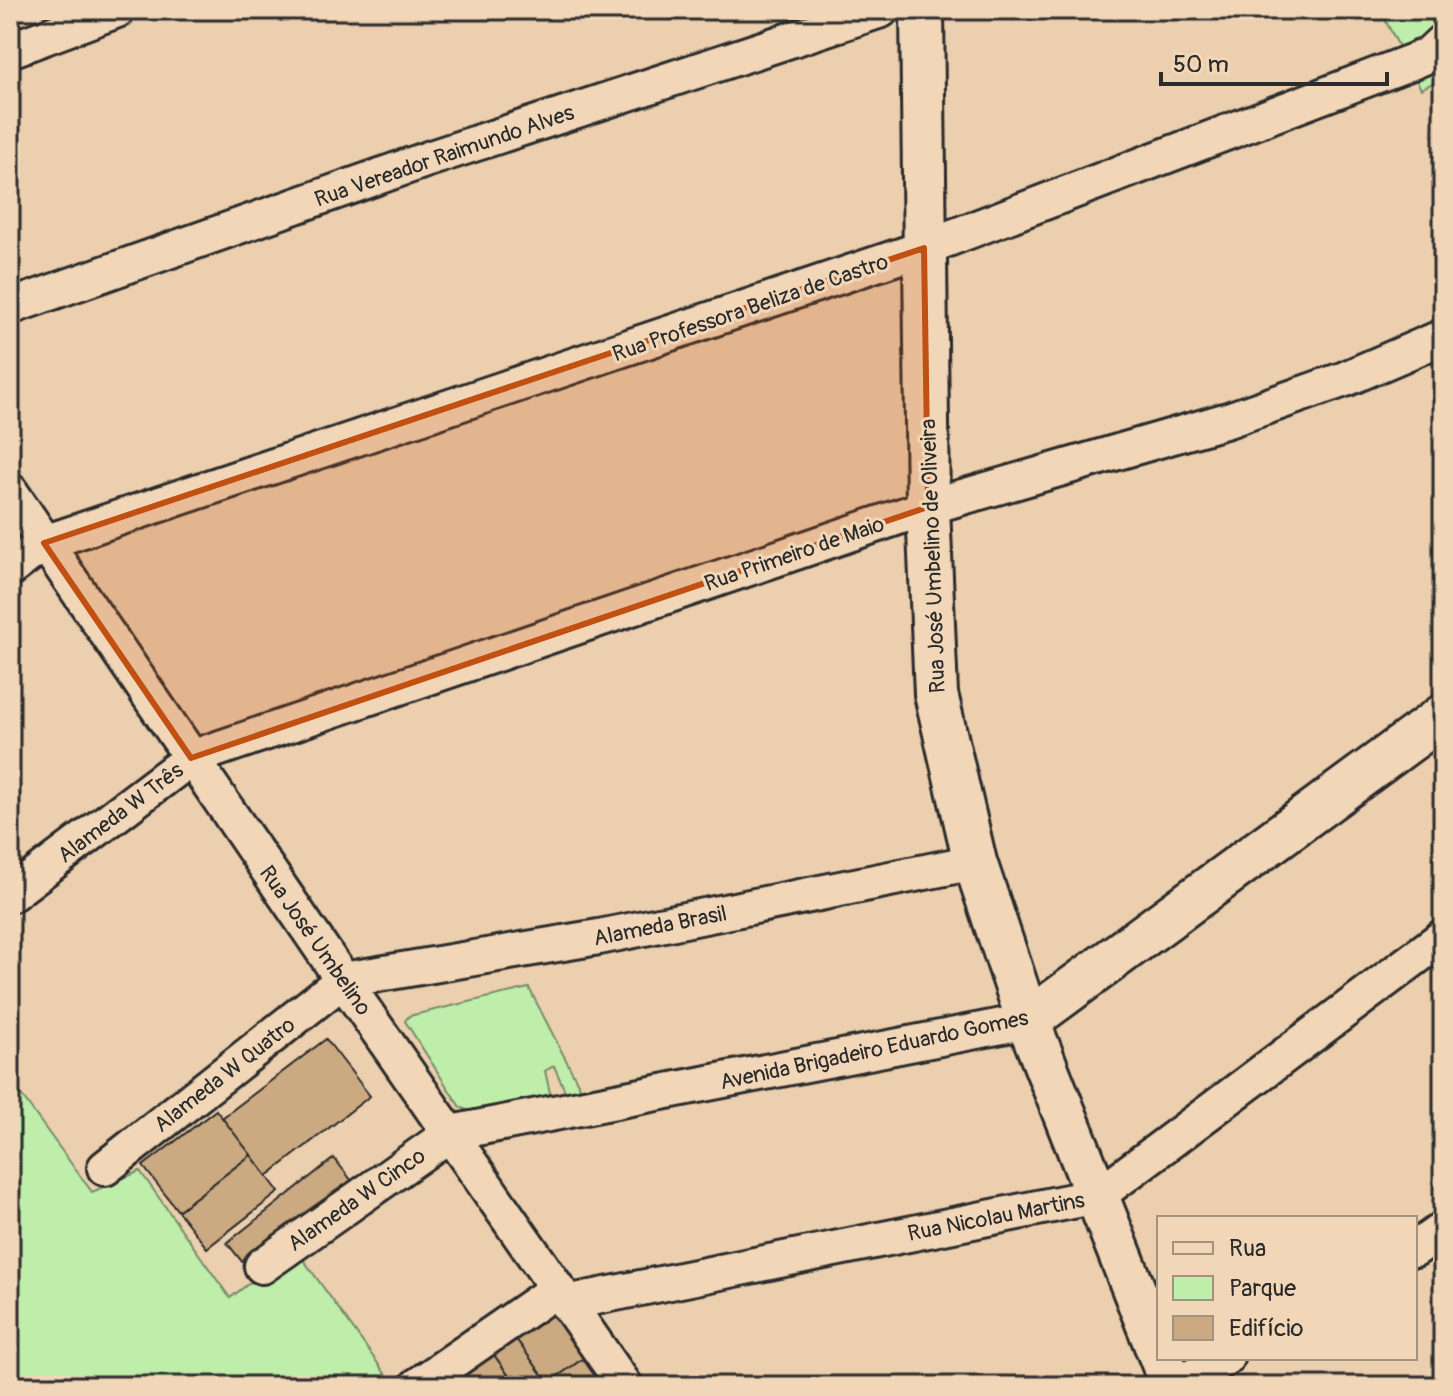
<svg xmlns="http://www.w3.org/2000/svg" width="1453" height="1396" viewBox="0 0 1453 1396" font-family="Pangolin,sans-serif">
  <rect width="100%" height="100%" fill="#ebcfae"/>
  <filter id="ink" filterUnits="userSpaceOnUse"><feTurbulence type="fractalNoise" baseFrequency=".0125" numOctaves="2"/><feDisplacementMap in="SourceGraphic" scale="16" xChannelSelector="R" yChannelSelector="G"/><feConvolveMatrix kernelMatrix="1 2 1 2 8 2 1 2 1" color-interpolation-filters="sRGB"/></filter>
  <g filter="url(#ink)">
    <g fill="#bfedaa" stroke="#758c6a" stroke-width="2">
      <polygon points="1380,10 1443,10 1443,78 1421,89"/>
      <polygon points="529,988 586,1099 569,1100 554,1066 545,1071 552,1102 476,1114 460,1107 405,1021 409,1016"/>
      <polygon points="10,1080 92,1192 140,1171 230,1298 295,1248 394,1386 10,1386"/>
    </g>
    <g fill="#cba981" stroke="#2b2b2b" stroke-width="2">
      <polygon points="326,1039 370,1096 267,1176 222,1118"/>
      <polygon points="216,1110 251,1155 178,1211 143,1166"/>
      <polygon points="251,1155 279,1192 207,1248 178,1211"/>
      <polygon points="334,1158 355,1185 248,1269 227,1243"/>
      <polygon points="554,1313 586,1357 548,1383 516,1339"/>
      <polygon points="516,1339 548,1383 544,1386 516,1386 494,1355"/>
      <polygon points="494,1355 516,1386 464,1386 459,1380"/>
      <polygon points="584,1358 601,1381 593,1386 550,1386 548,1383"/>
    </g>
    <g fill="none" stroke-linecap="round" stroke-linejoin="round">
      <g stroke="#2b2b2b" stroke-width="40">
        <g id="minor">
          <polyline points="10,50 117,10"/>
          <polyline points="10,307 428,159 881,10"/>
          <polyline points="10,491 343,980 625,1386"/>
          <polyline points="10,569 44,543 924,248 1414,61 1428,55 1443,41"/>
          <polyline points="10,895 191,758 928,507 1228,420 1345,379 1443,337"/>
          <polyline points="105,1168 343,980 599,937 975,862"/>
          <polyline points="1415,1249 1443,1229"/>
          <polyline points="262,1266 451,1133 1028,1021"/>
          <polyline points="566,1303 1097,1196 1443,937"/>
          <polyline points="417,1386 557,1289"/>
          <polyline points="1176,1386 1226,1358"/>
        </g>
      </g>
      <g stroke="#2b2b2b" stroke-width="48">
        <g id="tertiary">
          <polyline points="922,10 928,507 936,694 975,862 1028,1021 1159,1353"/>
          <polyline points="1028,1021 1443,716"/>
          <polyline points="1161,1358 1172,1386"/>
        </g>
      </g>
      <use href="#minor" stroke="#f1d7b8" stroke-width="34"/>
      <use href="#tertiary" stroke="#f1d7b8" stroke-width="42"/>
    </g>
  </g>
  <path fill="#c25012" fill-opacity="0.2" stroke="#c25012" stroke-width="6" stroke-linejoin="round" d="M924,248l4,259 -737,251 -147,-215z"/>
  <g text-anchor="middle" stroke-width="6" stroke-linejoin="round" paint-order="stroke">
    <g font-size="22" fill="#2b2b2b" stroke="#f1d7b8">
      <text transform="translate(444 155) rotate(-19)" y="8">Rua Vereador Raimundo Alves</text>
      <text transform="translate(750 307) rotate(-19)" y="8">Rua Professora Beliza de Castro</text>
      <text transform="translate(794 553) rotate(-19)" y="8">Rua Primeiro de Maio</text>
      <text transform="translate(932 556) rotate(-92)" y="8">Rua José Umbelino de Oliveira</text>
      <text transform="translate(120 812) rotate(-37)" y="8">Alameda W Três</text>
      <text transform="translate(660 925) rotate(-11)" y="8">Alameda Brasil</text>
      <text transform="translate(316 940) rotate(55)" y="8">Rua José Umbelino</text>
      <text transform="translate(874 1049) rotate(-12)" y="8">Avenida Brigadeiro Eduardo Gomes</text>
      <text transform="translate(224 1074) rotate(-38)" y="8">Alameda W Quatro</text>
      <text transform="translate(356 1199) rotate(-35)" y="8">Alameda W Cinco</text>
      <text transform="translate(996 1216) rotate(-11)" y="8">Rua Nicolau Martins</text>
    </g>
  </g>
  <rect width="1453" height="1396" fill="none" stroke="#f1d7b8" stroke-width="40"/>
  <rect x="20" y="20" width="1413" height="1356" fill="none" stroke="#2b2b2b" stroke-width="3" filter="url(#ink)"/>
  <rect x="1157" y="1216" width="260" height="144" fill="#f1d7b8" stroke="#a29280" stroke-width="2"/>
  <rect x="1173" y="1242" width="40" height="12" fill="#f1d7b8" stroke="#a29280" stroke-width="2"/>
  <text x="1229" y="1256" font-size="24" fill="#2b2b2b">Rua</text>
  <rect x="1173" y="1276" width="40" height="24" fill="#bfedaa" stroke="#a29280" stroke-width="2"/>
  <text x="1229" y="1296" font-size="24" fill="#2b2b2b">Parque</text>
  <rect x="1173" y="1316" width="40" height="24" fill="#cba981" stroke="#a29280" stroke-width="2"/>
  <text x="1229" y="1336" font-size="24" fill="#2b2b2b">Edifício</text>
  <path d="M1161 72v12h226v-12" fill="none" stroke="#2b2b2b" stroke-width="4"/>
  <text x="1173" y="72" font-size="24" fill="#2b2b2b" stroke="#f1d7b8" stroke-width="6" paint-order="stroke">50 m</text>
</svg>
